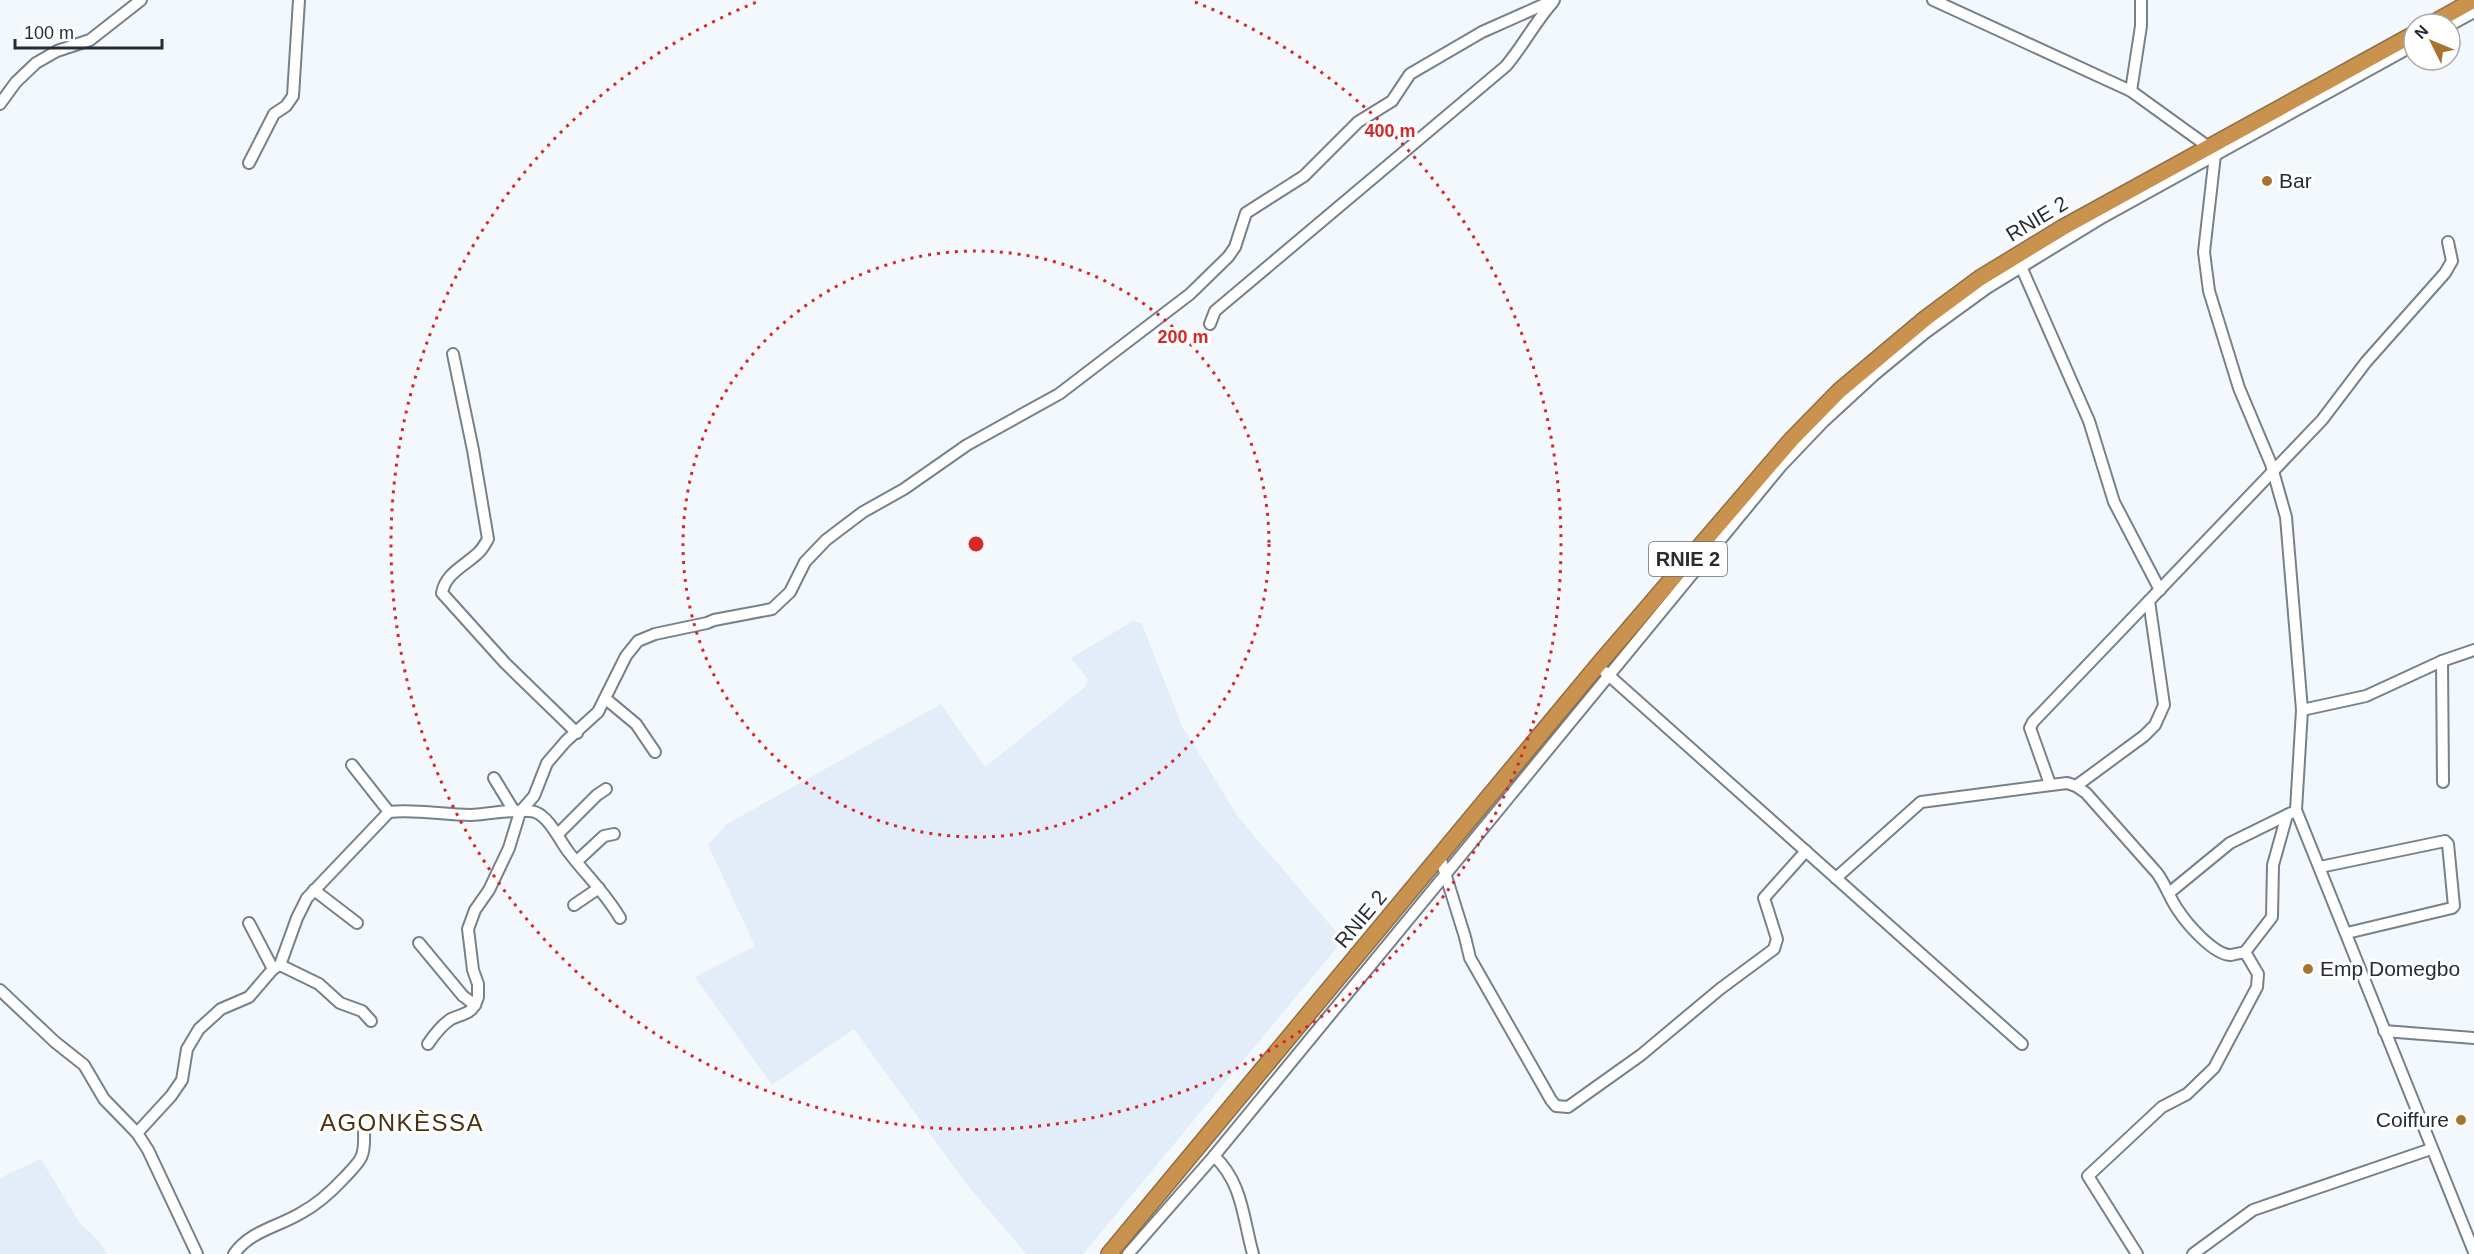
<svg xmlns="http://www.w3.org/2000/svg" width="2474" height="1254" viewBox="0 0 2474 1254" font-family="Arial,sans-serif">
  <rect width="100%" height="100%" fill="#f3f8fd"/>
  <g fill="#e2edf9">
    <polygon points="1133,621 1142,624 1182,726 1239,818 1343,940 1083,1254 1026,1254 965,1182 854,1029 772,1085 695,977 755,946 708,845 727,824 941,704 985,767 1086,686 1088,679 1071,658"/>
    <polygon points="41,1159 79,1222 98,1240 107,1254 0,1254 0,1178"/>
  </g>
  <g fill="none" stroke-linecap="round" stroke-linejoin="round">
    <g stroke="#76818e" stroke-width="14">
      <g id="minor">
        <polyline points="1933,0 2131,91 2210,148 2215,155 2204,252 2209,291 2239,388 2271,464 2286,517 2302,710 2296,810 2474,1252"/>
        <polyline points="2450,25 2474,12"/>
        <polyline points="2131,91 2141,26 2141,0"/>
        <polyline points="0,104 16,82 36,63 57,51 90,40 141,0"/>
        <polyline points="249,163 274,114 286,106 293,96 299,0"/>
        <polyline points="2019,262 2089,421 2114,502 2160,590"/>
        <path d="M1210,324l5,-13 291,-245c17,-20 29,-44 47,-64"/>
        <path d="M453,354l20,96 15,89c-3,5 -6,11 -11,15 -13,12 -32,20 -35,39l63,70 72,70"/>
        <polyline points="2442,661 2443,782"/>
        <polyline points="1605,672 2022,1044"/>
        <polyline points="606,699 636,724 655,752"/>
        <polyline points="2302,710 2366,696 2442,661 2474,650"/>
        <polyline points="352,765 389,812"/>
        <polyline points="494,778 514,811"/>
        <polyline points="2050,784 2030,728 2033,722 2322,420 2366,362 2445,273 2452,261 2448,242"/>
        <polyline points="2076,786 2144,736 2155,725 2164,705 2149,601"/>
        <polyline points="558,834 597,795 606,789"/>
        <polyline points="1440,857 1465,937 1470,958 1551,1100 1556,1106 1568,1107 1641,1055 1720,989 1774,949 1777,939 1764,898 1806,851"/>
        <polyline points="577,861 604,836 614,834"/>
        <polyline points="2320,867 2445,841 2448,844 2454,906 2452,908 2347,933"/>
        <path d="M1836,878l85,-76 146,-19 9,3 10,7 71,80c9,12 13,26 21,37 9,14 36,45 53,45 5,-1 10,-2 14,-3l27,-35 1,-52 14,-50"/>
        <polyline points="314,890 357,923"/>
        <polyline points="2169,893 2230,843 2291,813"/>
        <polyline points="574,905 599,888"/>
        <polyline points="249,923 273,969 280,965 319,984 340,1003 362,1011 371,1021"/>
        <path d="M419,943l44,53 12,9c-6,10 -14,9 -24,14 -9,6 -17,16 -23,25"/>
        <path d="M280,965l17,-47 10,-20 82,-86c28,-3 54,3 82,3 17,-1 48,-7 64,-3 14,5 24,27 32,38 17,23 38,42 53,68"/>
        <polyline points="0,990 55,1042 84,1065 104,1099 137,1133 148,1150 197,1254"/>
        <polyline points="475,1005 478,997 478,984 473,970 468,929 475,910 489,890 509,848 520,812 534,796 547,763 566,741 598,712 626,656 638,641 655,634 707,623 714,620 772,609 790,592 805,562 826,540 863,512 904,489 967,445 1059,394 1190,294 1228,257 1235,247 1246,213 1304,176 1358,122 1392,101 1410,74 1482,32 1554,0"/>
        <polyline points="2384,1031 2474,1038"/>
        <polyline points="137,1133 171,1096 182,1080 187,1049 199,1029 221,1009 249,997 273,969"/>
        <path d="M1214,1156c29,27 29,63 39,98"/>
        <path d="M234,1254c16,-23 44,-27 67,-41 17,-9 30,-21 43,-35 17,-18 21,-20 20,-45"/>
        <polyline points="1128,1254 1214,1156 1781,466 1824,421 1874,375 1925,333 1987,288 2103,217 2414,45"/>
        <polyline points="2137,1254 2088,1176 2162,1107 2187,1094 2214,1068 2257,987 2258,974 2245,952"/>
        <polyline points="2193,1254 2253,1210 2431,1149"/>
      </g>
    </g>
    <g stroke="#916f45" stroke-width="18">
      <g id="highway">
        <polyline points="2431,24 2474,0"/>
        <polyline points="1109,1254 1598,665 1791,440 1839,391 1926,318 1980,278 2062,228 2414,34"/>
      </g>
    </g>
    <use href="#minor" stroke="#fff" stroke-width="10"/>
    <use href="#highway" stroke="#c9934f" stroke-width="15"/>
  </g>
  <g fill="none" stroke="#d62828" stroke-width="3" stroke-dasharray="3 6">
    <circle cx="976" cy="544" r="293"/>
    <path d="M1195 2A585 585 0 1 1 757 2"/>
  </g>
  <g fill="#a8732c" stroke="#fff" stroke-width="2">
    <circle cx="2267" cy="181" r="6"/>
    <circle cx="2308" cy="969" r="6"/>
    <circle cx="2461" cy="1120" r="6"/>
  </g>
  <g text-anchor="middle" stroke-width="6" stroke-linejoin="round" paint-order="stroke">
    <rect fill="#fff" stroke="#686c70" stroke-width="1.5" x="1649" y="542" width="78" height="34" rx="4.5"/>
    <g font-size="20" font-weight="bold" fill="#282d32">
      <text x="1688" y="566">RNIE 2</text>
    </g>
    <g font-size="21" fill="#282d32" stroke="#fff" text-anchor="start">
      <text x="2279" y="188">Bar</text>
      <text x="2320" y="976">Emp Domegbo</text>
      <text x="2449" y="1127" text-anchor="end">Coiffure</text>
    </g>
    <g font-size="21" fill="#282d32" stroke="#fff">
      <text transform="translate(2037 219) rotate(-31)" y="7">RNIE 2</text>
      <text transform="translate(1361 919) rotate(-50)" y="7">RNIE 2</text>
    </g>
    <g font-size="24" letter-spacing="1.5" fill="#4a310f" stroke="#fff">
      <text x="402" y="1131">AGONKÈSSA</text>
    </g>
  </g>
  <circle cx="976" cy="544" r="9" fill="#d62828" stroke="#fff" stroke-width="3"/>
  <g font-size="18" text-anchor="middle" font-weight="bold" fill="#d62828" stroke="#fff" stroke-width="6" stroke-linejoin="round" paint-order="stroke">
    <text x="1390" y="137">400 m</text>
    <text x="1183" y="343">200 m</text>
  </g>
  <g transform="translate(2432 42) rotate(313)"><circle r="28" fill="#ffffff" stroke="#a9abad" stroke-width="1.5"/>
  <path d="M0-4.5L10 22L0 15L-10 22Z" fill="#a8732c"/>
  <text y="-9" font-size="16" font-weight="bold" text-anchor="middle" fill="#282d32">N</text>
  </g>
  <path d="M15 39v9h147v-9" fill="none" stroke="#282d32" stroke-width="3"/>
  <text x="24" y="39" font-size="18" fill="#282d32" stroke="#ffffff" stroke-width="4.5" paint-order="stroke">100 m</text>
</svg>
